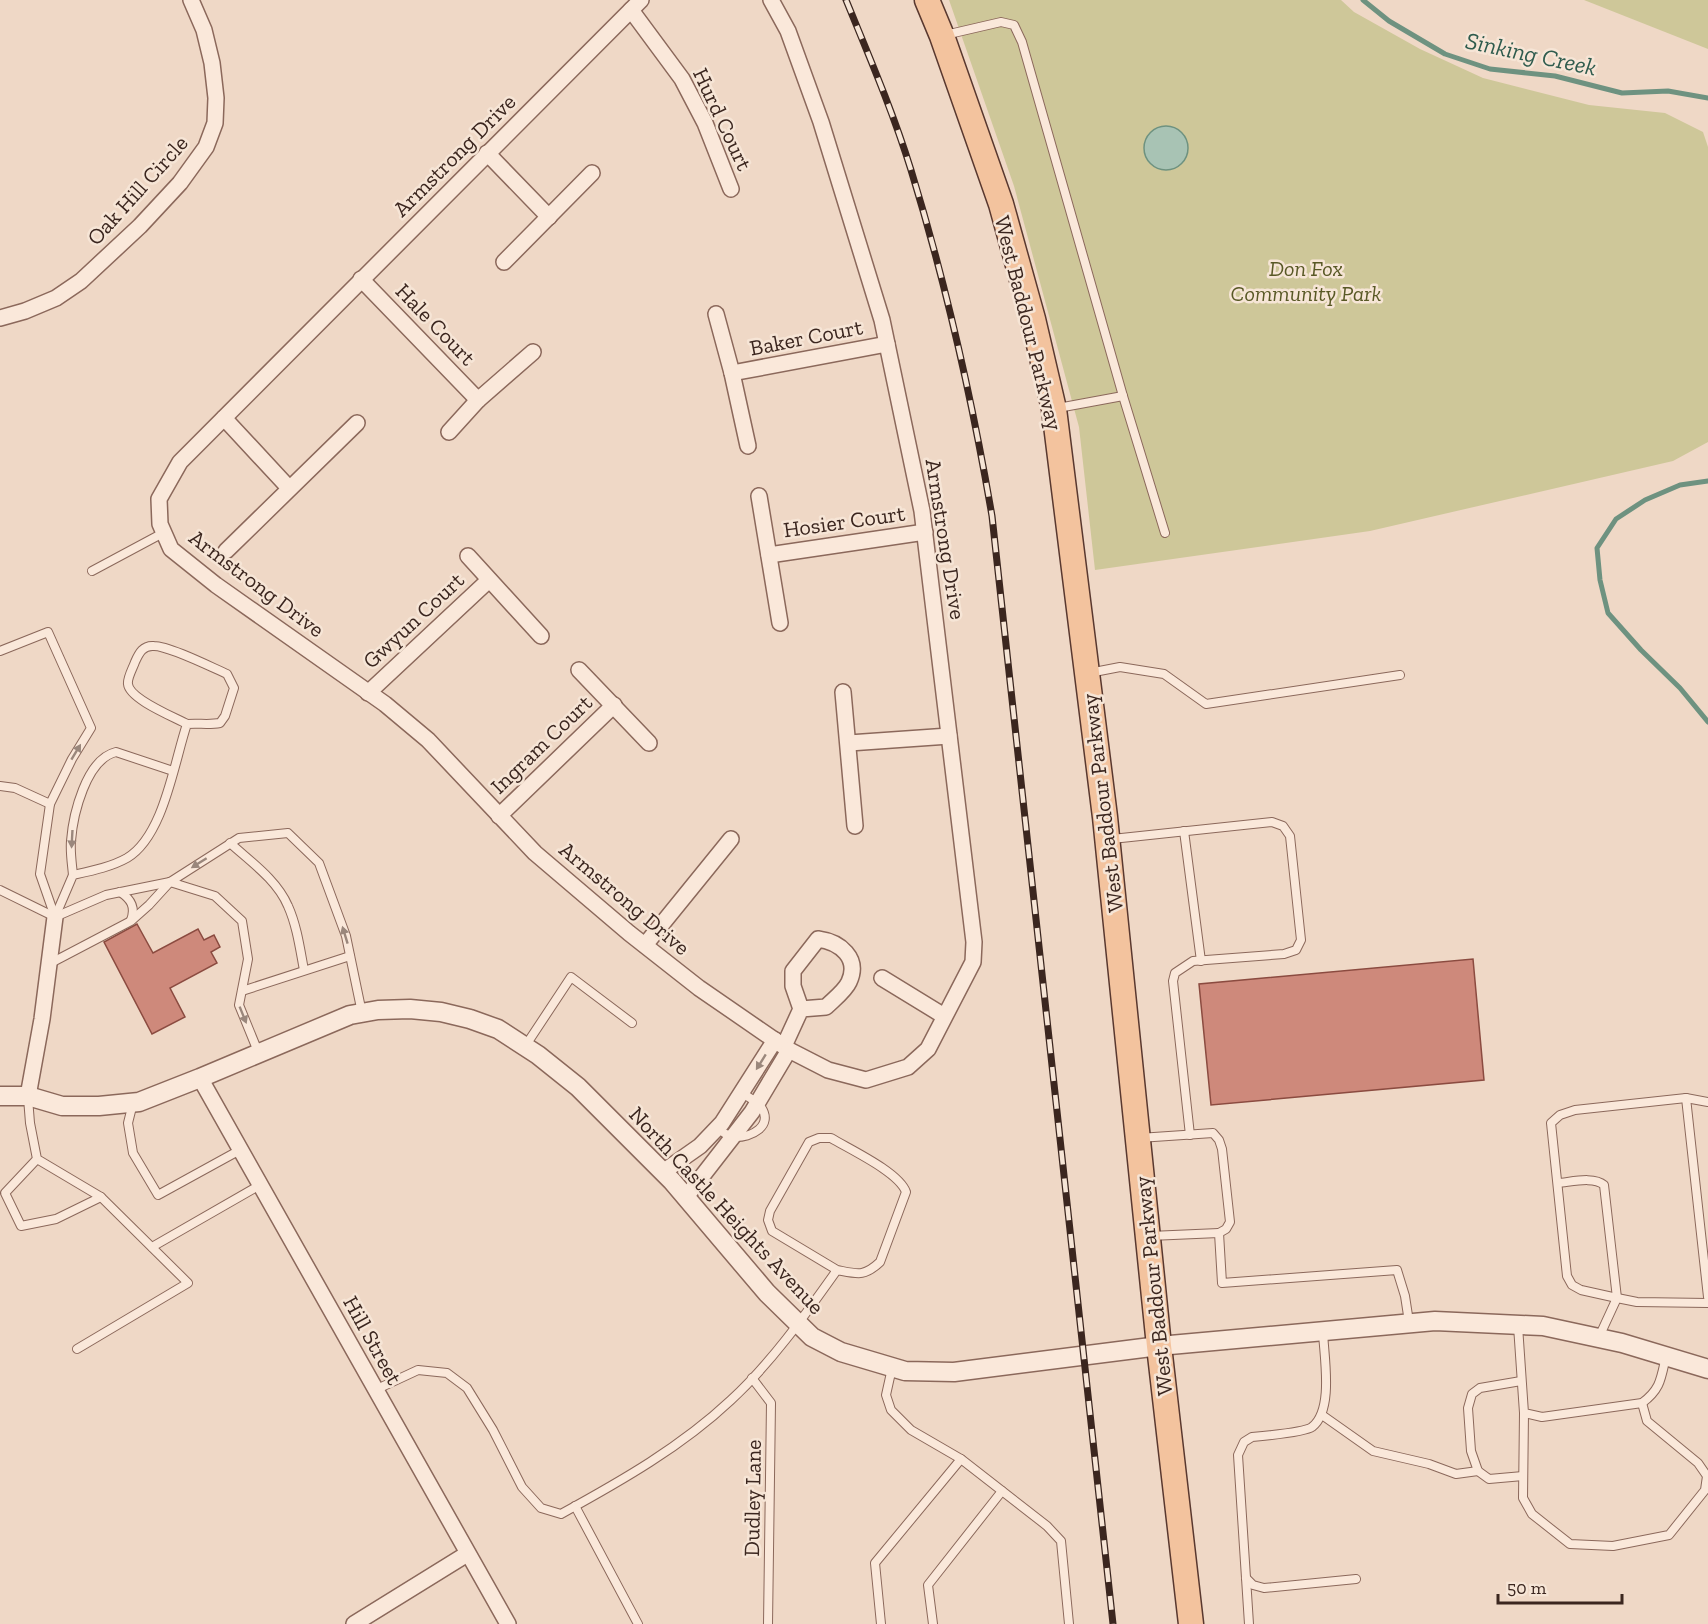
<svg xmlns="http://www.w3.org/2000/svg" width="1708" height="1624" viewBox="0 0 1708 1624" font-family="'Zilla Slab',serif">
  <rect width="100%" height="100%" fill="#efd8c6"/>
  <g fill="#cec799">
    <polygon points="949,0 1341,0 1354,12 1420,49 1483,78 1589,105 1665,113 1703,132 1708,147 1708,442 1673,461 1370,531 1095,570 1079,427 1014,186"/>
    <polygon points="1584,0 1708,0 1708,49"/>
  </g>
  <circle fill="#a8c3b4" stroke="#6e9280" stroke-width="1.5" cx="1166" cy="148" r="22"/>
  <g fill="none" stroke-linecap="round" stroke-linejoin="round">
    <g stroke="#6e9280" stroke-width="5">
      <polyline points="1363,0 1389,21 1445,54 1490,69 1555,76 1622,93 1668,91 1708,98"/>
      <polyline points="1708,481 1680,485 1645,500 1616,519 1597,548 1600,580 1608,613 1641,650 1680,688 1708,722"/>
    </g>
  </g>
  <g fill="#ce897b" stroke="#8b4b40" stroke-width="1.5">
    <polygon points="137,924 153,953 198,929 204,940 214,935 220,947 211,952 217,963 170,988 185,1017 152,1034 104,942"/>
    <polygon points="1473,959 1484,1080 1211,1105 1199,984"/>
  </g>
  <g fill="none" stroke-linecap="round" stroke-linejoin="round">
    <g stroke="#8b685b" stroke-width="10">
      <g id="service">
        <polyline points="945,35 1001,22 1014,25 1022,42 1123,396 1165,533"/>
        <polyline points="1058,408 1123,396"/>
        <polyline points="92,571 163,533"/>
        <polyline points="0,651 48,632 91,728 72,759 50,804 40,874 55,917"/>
        <polyline points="1089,673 1120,667 1164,674 1206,704 1400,675"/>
        <polyline points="0,786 15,788 50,804"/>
        <polyline points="1184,831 1201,961"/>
        <polyline points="1112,839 1272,822 1283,826 1290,836 1301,940 1296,950 1284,954 1193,961 1175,973 1173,981 1190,1135"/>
        <path d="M230,843c21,19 47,37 58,63 9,20 12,43 16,64"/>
        <path d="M73,875c-1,-11 -3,-23 -2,-34 2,-26 15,-82 45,-89l57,19"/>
        <polyline points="0,890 55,917"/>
        <path d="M120,892c11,7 16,15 11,28"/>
        <path d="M55,917l18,-42c18,-4 38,-8 54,-17 37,-22 47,-96 60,-134 11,-1 22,1 33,-1l5,-7 9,-28 -7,-14c-16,-7 -58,-28 -73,-28 -11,-1 -15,7 -19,16 -2,6 -8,16 -7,22 1,15 46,33 59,40"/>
        <polyline points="55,917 106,895 170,882"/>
        <polyline points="49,964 131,921 149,905 170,882"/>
        <polyline points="242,991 350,956"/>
        <polyline points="526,1045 571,977 632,1023"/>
        <polyline points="259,1054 239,1005 248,959 242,921 215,896 170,882 239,838 288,833 319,863 346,936 362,1013"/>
        <polyline points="28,1098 30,1123 37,1159 5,1193 21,1226 56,1219 101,1197 37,1159"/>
        <polyline points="1686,1098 1708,1297"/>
        <polyline points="1708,1102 1686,1098 1575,1110 1560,1115 1551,1123 1567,1276 1572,1285 1581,1290 1617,1298 1637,1302 1708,1303"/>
        <polyline points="133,1103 128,1123 133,1153 158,1195 240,1150"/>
        <path d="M717,1128c5,3 11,9 17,9 17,1 40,-11 27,-30 -4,-6 -13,-10 -19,-14"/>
        <polyline points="1139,1138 1213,1133 1219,1140 1222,1149 1230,1222 1226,1229 1219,1233"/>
        <path d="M1558,1183c13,-1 36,-7 46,2l13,113 -18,39"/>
        <polyline points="1150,1236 1219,1233 1222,1283 1397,1270 1405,1296 1409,1322"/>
        <polyline points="152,1247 260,1185"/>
        <path d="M1518,1326l6,87 18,4 100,-14c19,-14 19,-25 24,-47"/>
        <polyline points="77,1349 188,1283 101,1197"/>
        <polyline points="892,1368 886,1395 891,1410 911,1430 961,1459 1047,1526 1061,1541 1069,1624"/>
        <polyline points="752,1378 771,1403 768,1624"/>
        <polyline points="1521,1381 1480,1388 1472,1394 1468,1408 1471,1451 1478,1471 1489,1479 1523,1476"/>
        <path d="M375,1390l43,-20 29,3 20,15 26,42 29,57 19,21 20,6c60,-33 120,-67 170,-114 41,-38 74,-85 106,-130 21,4 27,7 43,-8l26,-70c-7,-20 -57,-43 -75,-54h-12l-10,4 -39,69 -2,9 4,11 65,39"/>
        <polyline points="1524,1413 1523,1498 1532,1514 1570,1544 1613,1546 1669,1535 1705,1490 1707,1476 1698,1463 1647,1421 1642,1403"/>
        <polyline points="1322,1415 1373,1451 1429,1464 1456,1474 1478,1471"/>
        <polyline points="575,1506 638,1624"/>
        <polyline points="1246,1578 1253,1585 1264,1588 1356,1579"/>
        <polyline points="881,1624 875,1563 961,1459"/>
        <polyline points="933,1624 928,1585 1002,1491"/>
        <path d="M1249,1624l-11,-169 6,-13 8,-5c11,-1 53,-5 60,-10 22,-17 12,-70 11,-95"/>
      </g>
    </g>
    <g stroke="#8b685b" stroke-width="18">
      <g id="minor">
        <polyline points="641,0 180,462 159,499 160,524 171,549 216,585 385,704 428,740 535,853 629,933 699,988 789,1050 828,1070 866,1080 908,1067 928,1049 973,962 974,942 922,511 882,320 821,122 788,31 771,0"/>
        <polyline points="631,10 682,79 705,123 731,189"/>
        <polyline points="487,153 549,217"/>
        <polyline points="504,262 592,173"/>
        <polyline points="361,279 478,400"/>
        <polyline points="716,314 732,373 748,446"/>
        <polyline points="0,318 25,311 56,298 81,281 140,226 180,183 206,147 215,123 216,98 212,63 204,30 191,0"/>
        <polyline points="732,373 887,344"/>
        <polyline points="224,418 289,488"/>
        <polyline points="449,432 478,400 533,352"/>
        <polyline points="759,496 780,623"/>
        <polyline points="226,551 357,423"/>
        <polyline points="769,555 925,532"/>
        <polyline points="468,556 541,636"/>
        <polyline points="579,670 649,743"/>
        <polyline points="843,692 855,826"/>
        <polyline points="368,693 489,580"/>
        <polyline points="849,743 949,736"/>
        <polyline points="499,816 614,705"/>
        <polyline points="645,945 731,839"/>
        <polyline points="882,978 944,1016"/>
        <path d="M784,1046l17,-37 -8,-23v-15l25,-32c22,3 42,19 31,43 -4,9 -16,18 -23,25l-25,2"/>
        <polyline points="200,1078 508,1624"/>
        <polyline points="28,1096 42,1019 55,917"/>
        <polyline points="663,1172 700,1146 722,1123 775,1040"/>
        <polyline points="686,1197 752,1112 789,1050"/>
        <polyline points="354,1624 467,1554"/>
      </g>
    </g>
    <g stroke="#8b685b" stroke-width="21">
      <polyline id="tertiary" points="0,1096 28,1096 62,1106 99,1106 139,1102 200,1078 350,1015 378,1010 410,1009 441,1012 470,1019 498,1029 538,1055 578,1087 672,1181 767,1293 812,1337 841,1352 905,1371 954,1372 1159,1346 1435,1321 1543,1326 1622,1343 1708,1369"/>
    </g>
    <g stroke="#59382f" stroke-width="27">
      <polyline id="primary" points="927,0 942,36 1001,204 1033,319 1054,409 1105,817 1159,1346 1191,1624"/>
    </g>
    <use href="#service" stroke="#fae8da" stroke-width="8"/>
    <use href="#minor" stroke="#fae8da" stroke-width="15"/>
    <use href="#tertiary" stroke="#fae8da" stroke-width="18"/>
    <use href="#primary" stroke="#f3c39e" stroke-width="24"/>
    <g stroke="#3b261f" stroke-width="7">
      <path id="rail" d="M846,0c23,56 47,112 65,170 35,114 61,229 81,346l121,1108"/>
    </g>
    <use href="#rail" stroke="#f6e5d6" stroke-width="4.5" stroke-dasharray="14" stroke-linecap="butt"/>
  </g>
  <defs><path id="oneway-solid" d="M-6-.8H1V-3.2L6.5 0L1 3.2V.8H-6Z" transform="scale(1.5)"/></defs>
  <g fill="#9a877c">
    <use href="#oneway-solid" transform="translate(76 752) rotate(-59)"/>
    <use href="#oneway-solid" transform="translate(72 839) rotate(93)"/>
    <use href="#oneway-solid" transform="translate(199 863) rotate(148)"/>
    <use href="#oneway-solid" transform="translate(345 935) rotate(-107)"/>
    <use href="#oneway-solid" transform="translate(243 1015) rotate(68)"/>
    <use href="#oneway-solid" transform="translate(761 1062) rotate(122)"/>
  </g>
  <g text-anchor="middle" stroke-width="5" stroke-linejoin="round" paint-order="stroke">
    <g font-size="22" fill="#3b261f" stroke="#f6e5d6">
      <text transform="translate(723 119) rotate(65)" y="8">Hurd Court</text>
      <text transform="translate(454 155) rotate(-45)" y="8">Armstrong Drive</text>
      <text transform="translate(137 190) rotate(-48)" y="8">Oak Hill Circle</text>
      <text transform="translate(1029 323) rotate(76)" y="8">West Baddour Parkway</text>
      <text transform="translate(436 324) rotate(46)" y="8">Hale Court</text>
      <text transform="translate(806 337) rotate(-11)" y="8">Baker Court</text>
      <text transform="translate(844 521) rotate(-8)" y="8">Hosier Court</text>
      <text transform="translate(946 539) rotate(81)" y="8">Armstrong Drive</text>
      <text transform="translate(257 583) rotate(37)" y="8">Armstrong Drive</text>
      <text transform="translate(413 620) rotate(-43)" y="8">Gwyun Court</text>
      <text transform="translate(541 744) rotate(-44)" y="8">Ingram Court</text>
      <text transform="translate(1102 803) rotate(-97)" y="8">West Baddour Parkway</text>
      <text transform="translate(625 898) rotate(40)" y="8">Armstrong Drive</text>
      <text transform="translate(727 1210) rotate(47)" y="8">North Castle Heights Avenue</text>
      <text transform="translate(1153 1286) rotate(-96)" y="8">West Baddour Parkway</text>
      <text transform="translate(373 1340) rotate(61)" y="8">Hill Street</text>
      <text transform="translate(752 1498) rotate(-89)" y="8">Dudley Lane</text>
    </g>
    <g font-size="22" font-style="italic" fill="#585825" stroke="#f6e5d6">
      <text x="1306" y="276">Don Fox<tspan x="1306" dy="25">Community Park</tspan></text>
    </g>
    <g font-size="24" font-style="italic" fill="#2e5b4d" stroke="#f6e5d6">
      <text transform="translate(1531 54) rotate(12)" y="8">Sinking Creek</text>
    </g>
  </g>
  <path d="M1498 1594v9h124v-9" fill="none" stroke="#3b261f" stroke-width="3"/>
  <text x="1507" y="1594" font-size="18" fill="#3b261f" stroke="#f6e5d6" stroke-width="4.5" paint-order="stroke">50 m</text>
</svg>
